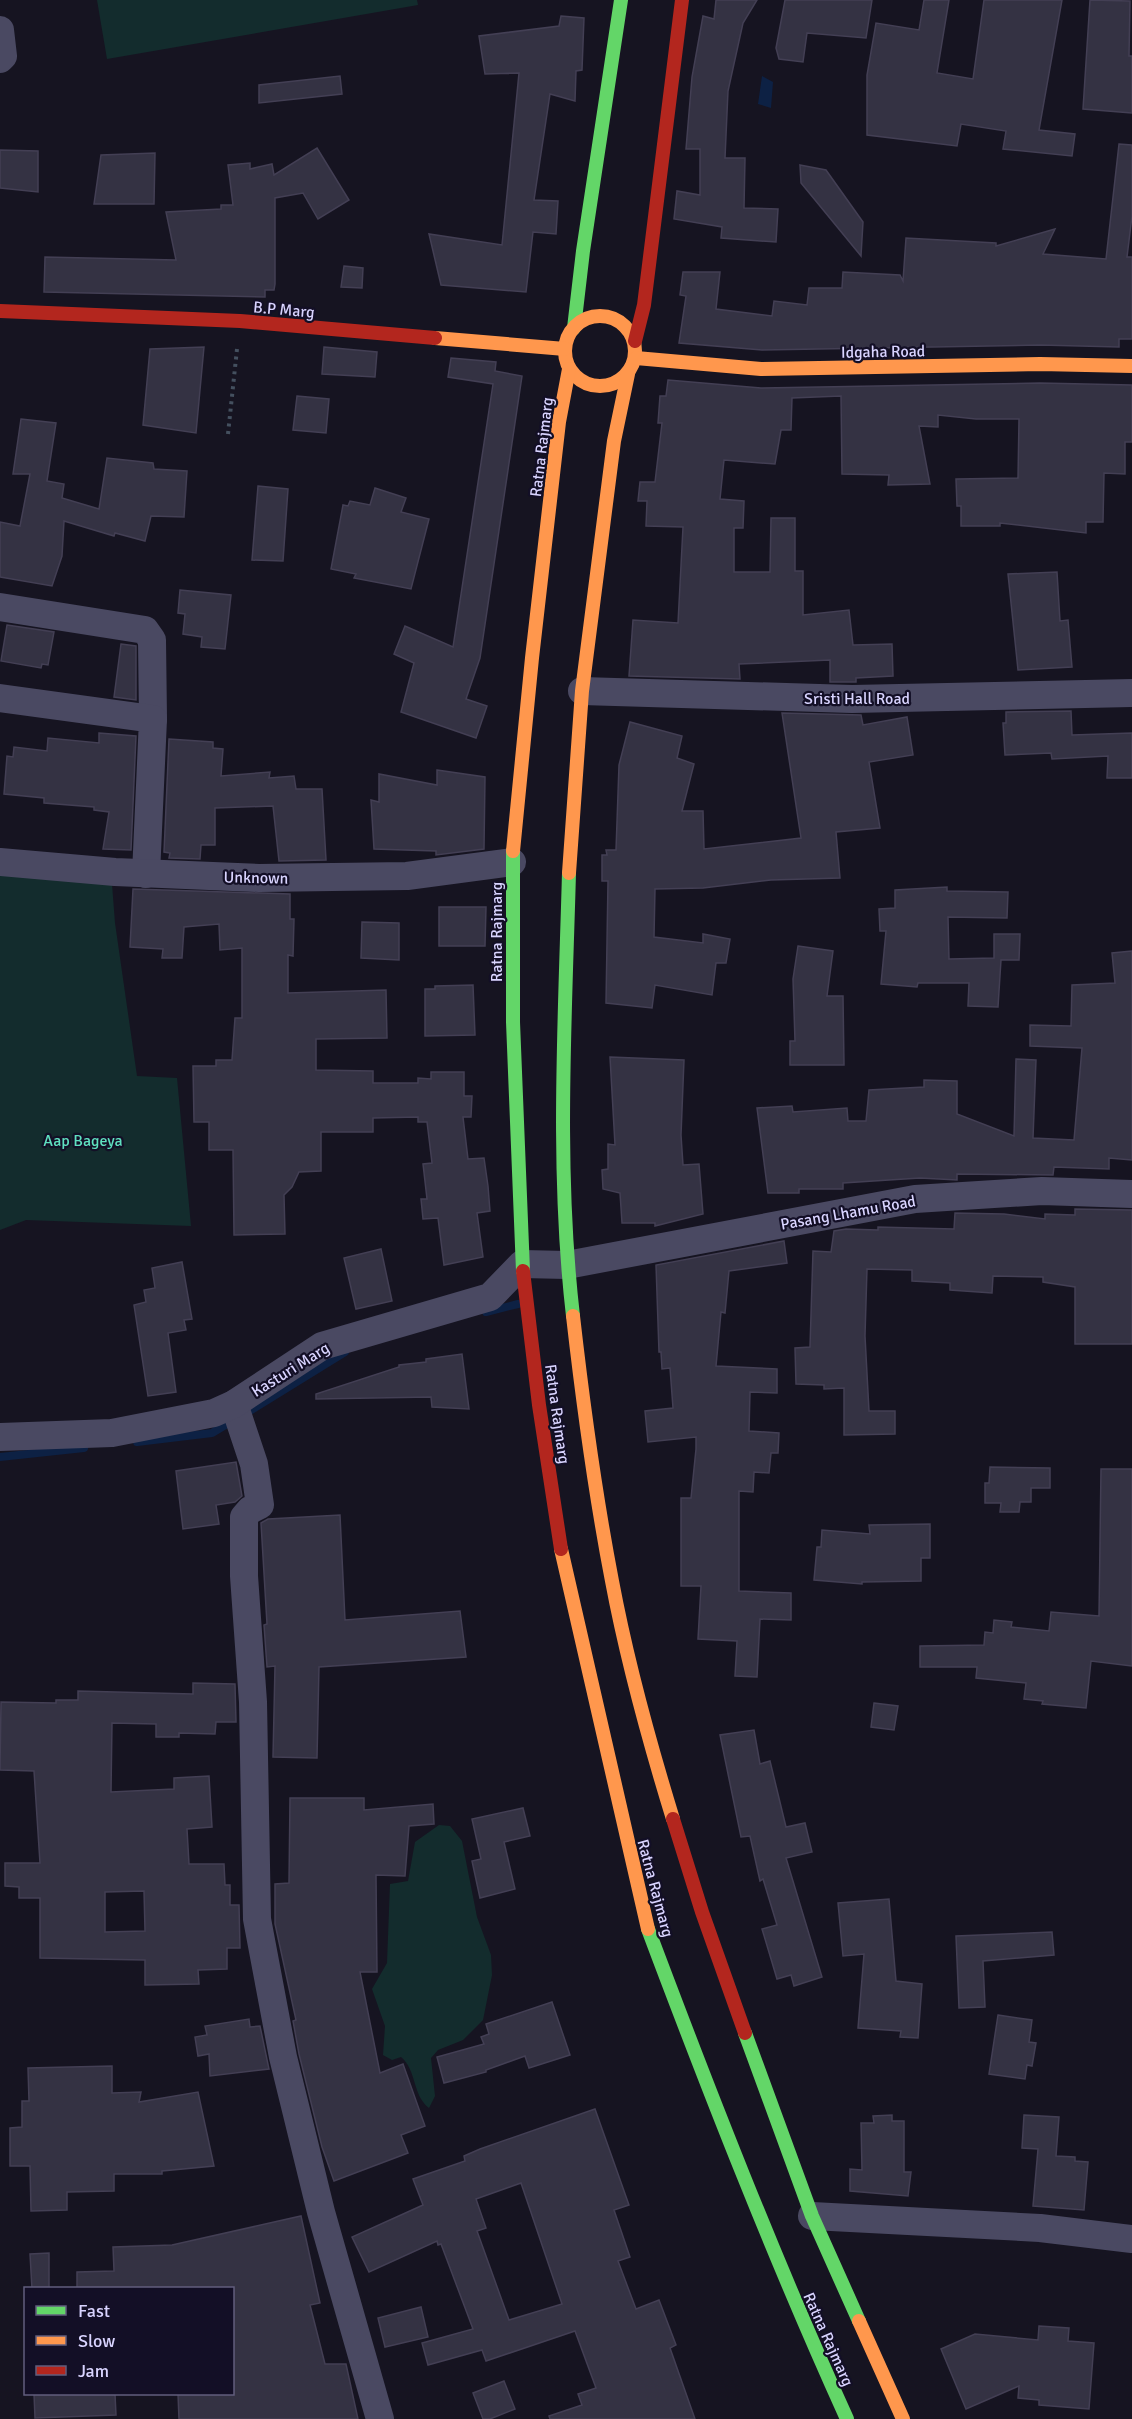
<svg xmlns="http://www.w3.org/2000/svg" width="1132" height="2419" viewBox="0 0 1132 2419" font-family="Signika,sans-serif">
  <rect width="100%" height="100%" fill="#161421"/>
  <g fill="#132c2d">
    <polygon points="97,0 417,0 418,5 107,59"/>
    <polygon points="0,873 112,884 115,923 137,1076 177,1078 191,1226 26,1220 0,1230"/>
    <path d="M439,1825l11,1 12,15 15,76 14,38 1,20 -9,45 -20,20 -25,10 -7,8 4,38 -6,12c-17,-13 -12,-38 -28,-51l-9,3 -9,-5 2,-29 -13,-37 15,-26 3,-79 18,-3 7,-39z"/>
  </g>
  <polygon fill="#0d2144" points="762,76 773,82 771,108 758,104"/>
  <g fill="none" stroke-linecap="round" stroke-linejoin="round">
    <g stroke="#0d2144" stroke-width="8">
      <polyline points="486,1312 518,1304"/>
      <polyline points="243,1415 345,1352"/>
      <polyline points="137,1442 212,1433 232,1421"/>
      <polyline points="0,1457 84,1448"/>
    </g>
  </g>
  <g fill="#343243" stroke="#433f54" stroke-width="1.5" fill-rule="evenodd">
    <polygon points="716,0 757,0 743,23 728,91 725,158 745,158 744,208 778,209 776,242 721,238 722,227 674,219 677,191 700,195 700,149 686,149 692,77 703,16 714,19"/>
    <polygon points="785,0 872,0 866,38 807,33 803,62 779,59 776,48"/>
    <polygon points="924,0 949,0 937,73 973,79 984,0 1062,0 1039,130 1075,134 1072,156 1003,149 1006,131 961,124 957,146 867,135 867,75 876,23 919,30"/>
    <polygon points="1090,0 1130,1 1129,56 1132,56 1132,113 1083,109"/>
    <polygon points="561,16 584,18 582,70 576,71 575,101 550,94 534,200 558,201 556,234 533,232 526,292 441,285 429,234 502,245 519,73 485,74 479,36 559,26"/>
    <polygon points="340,76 342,94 259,103 259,85"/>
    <polygon points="1119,144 1132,145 1132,216 1127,257 1132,257 1132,339 1119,339 1119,347 1040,345 762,350 679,343 686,296 680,295 683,272 720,272 716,309 772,316 774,301 807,305 809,288 842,288 843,272 900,275 903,281 906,238 996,243 996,246 1055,229 1043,254 1106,259"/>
    <polygon points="317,148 349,200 318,219 303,193 275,198 275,284 274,290 265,290 265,297 44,292 45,257 176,260 166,212 221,209 221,205 233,205 228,165 250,163 250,169 272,164 274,175"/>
    <polygon points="0,150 38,151 38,192 0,188"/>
    <polygon points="155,153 154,204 94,204 101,155"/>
    <polygon points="800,165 826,170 863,222 861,256 801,183"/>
    <polygon points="344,266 363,268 362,288 341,287"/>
    <polygon points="204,347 196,433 143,425 150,349"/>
    <polygon points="324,347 377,352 375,377 322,374"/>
    <polygon points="451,358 496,362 495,371 522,376 480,658 466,699 487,706 476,738 401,712 414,663 394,654 405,626 453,647 493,384 448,377"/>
    <polygon points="668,380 761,388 1040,383 1132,385 1132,442 1125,442 1125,474 1104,473 1103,522 1086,522 1086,533 1000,523 1000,526 961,526 961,506 957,506 956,479 1018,478 1019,419 976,419 938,415 938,427 919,426 930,484 888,485 889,475 842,474 841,396 792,398 791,430 781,430 775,464 724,460 720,499 744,501 743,528 734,528 734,572 770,572 771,518 795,518 795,571 803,571 803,615 849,610 853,645 892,644 893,676 856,678 856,682 830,682 830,660 739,664 740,679 629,676 633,620 678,623 683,527 646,526 647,501 638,501 640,482 655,482 662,423 658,423 660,396 666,396"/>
    <polygon points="297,396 329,399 326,433 293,430"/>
    <polygon points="21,419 56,423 47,481 64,484 62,498 99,509 107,458 153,463 154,469 187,471 184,517 151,516 145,541 115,533 114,536 64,521 62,556 52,586 0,577 0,522 20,526 30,474 13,474"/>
    <polygon points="258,486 288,489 283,561 252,560"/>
    <polygon points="375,488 406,498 401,512 429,519 411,589 354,578 356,574 331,569 343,505 348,506 350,501 370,505"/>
    <polygon points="1057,572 1060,621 1068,620 1072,667 1018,670 1008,574"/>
    <polygon points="180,590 231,595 225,649 201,647 202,637 183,634 185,614 178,613"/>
    <polygon points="7,625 54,632 48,665 42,664 41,668 1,661"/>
    <polygon points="121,644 136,646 136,700 114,697"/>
    <polygon points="1071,711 1072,735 1132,733 1132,778 1107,778 1108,756 1052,759 1051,753 1005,755 1003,723 1006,723 1006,712"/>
    <polygon points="782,713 861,715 863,725 907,717 913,755 869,762 880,828 836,832 840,878 771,880 703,888 655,889 654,937 703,943 703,934 730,939 726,963 716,963 712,995 655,985 652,1008 606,1003 608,881 602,881 602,855 607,855 606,850 616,850 619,765 630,722 682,736 677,758 694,764 682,811 703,811 704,849 801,838"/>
    <polygon points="99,733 136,736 131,850 103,849 109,812 94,810 94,807 44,803 44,798 4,794 7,756 13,757 14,747 47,751 48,738 99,743"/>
    <polygon points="169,739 213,742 213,748 223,749 221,776 270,772 269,778 294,776 296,789 322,789 326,860 279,861 273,806 215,808 215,845 201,845 200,859 169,858 170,853 164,852"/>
    <polygon points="437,770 485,777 484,849 436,855 436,851 374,849 371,800 379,802 379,774 437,785"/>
    <polygon points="947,887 947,891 1008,892 1007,918 948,917 949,959 994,958 994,934 1020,934 1019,960 1001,960 998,1007 968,1006 969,983 918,983 917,987 881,984 886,931 880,931 879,909 895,908 895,890"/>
    <polygon points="133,889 290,894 290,919 294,919 293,956 288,955 288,993 386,990 387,1038 316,1039 316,1070 373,1071 373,1083 418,1083 418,1078 431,1079 431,1072 464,1072 464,1096 472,1096 471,1117 463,1117 468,1159 484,1158 488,1186 490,1211 477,1213 483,1257 444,1265 438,1218 423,1219 421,1199 427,1199 423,1164 432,1163 427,1122 418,1122 418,1117 373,1118 373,1132 321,1132 321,1171 299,1172 292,1187 284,1195 285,1234 234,1235 233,1150 209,1150 209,1122 194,1122 193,1066 216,1066 216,1060 232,1060 235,1018 242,1018 242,948 220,950 219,924 184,927 182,958 162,958 163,949 130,947"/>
    <polygon points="439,907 486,907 485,946 439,946"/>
    <polygon points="362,922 399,923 399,960 361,958"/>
    <polygon points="798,946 833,951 827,996 843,996 844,1065 790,1065 790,1041 795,1041 793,979"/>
    <polygon points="1132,951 1132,1160 1109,1158 1109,1169 1054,1167 1053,1175 957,1174 957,1180 920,1178 843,1183 843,1189 799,1189 799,1193 768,1193 757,1108 792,1106 793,1112 847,1108 848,1121 866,1121 869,1090 924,1087 924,1080 957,1081 957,1114 1014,1136 1016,1059 1036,1060 1033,1138 1074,1140 1082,1048 1030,1046 1030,1025 1071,1026 1072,985 1115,983 1112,953"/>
    <polygon points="473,985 475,1035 425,1036 425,989 435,989 435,986"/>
    <polygon points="610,1057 684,1060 681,1135 683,1165 699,1164 703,1214 655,1226 655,1223 622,1223 620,1193 603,1189 602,1170 608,1169 608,1144 615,1145"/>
    <polygon points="1075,1209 1132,1210 1132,1344 1075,1344 1075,1287 1043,1282 1043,1277 993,1276 992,1293 950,1290 950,1283 912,1281 912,1270 867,1269 865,1336 869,1411 895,1411 895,1434 844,1435 844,1388 824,1389 824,1385 796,1384 795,1348 810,1347 813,1251 831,1252 834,1231 846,1229 878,1230 878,1227 954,1229 955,1213 1004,1214 1045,1219 1045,1214 1075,1215"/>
    <polygon points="784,1241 787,1263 729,1271 725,1313 721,1312 716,1366 777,1369 777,1393 750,1392 749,1431 779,1433 778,1453 771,1453 769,1473 754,1472 753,1492 739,1491 739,1591 791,1593 791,1620 760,1619 757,1677 735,1676 737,1641 698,1639 701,1586 681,1586 681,1498 691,1498 696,1449 696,1437 648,1442 645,1411 673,1408 670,1368 662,1369 661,1352 659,1352 656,1265"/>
    <polygon points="381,1249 392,1301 356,1309 344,1258"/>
    <polygon points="182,1262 192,1319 184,1320 186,1330 168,1333 176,1392 148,1396 134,1305 146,1302 144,1290 155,1288 152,1268"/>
    <polygon points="462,1354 469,1409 432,1407 431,1397 316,1399 316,1394 399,1367 399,1365 426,1362 426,1359"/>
    <polygon points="236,1462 242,1496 235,1502 216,1505 219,1524 183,1529 176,1471"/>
    <polygon points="990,1467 1050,1468 1050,1488 1031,1488 1031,1502 1020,1502 1019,1512 1000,1512 1001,1503 985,1503 985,1483 989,1483"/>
    <polygon points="1101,1469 1132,1469 1132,1666 1091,1661 1086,1708 1042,1704 1043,1701 1024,1699 1026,1683 976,1678 977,1667 920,1667 920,1646 984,1645 985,1632 993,1633 994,1620 1012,1622 1011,1627 1049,1631 1051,1612 1099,1616"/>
    <polygon points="340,1515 345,1620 460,1611 466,1657 319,1667 317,1758 273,1757 275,1666 267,1667 264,1625 267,1624 261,1523 268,1519"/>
    <polygon points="930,1524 930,1558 921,1558 921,1581 862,1582 862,1584 814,1580 817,1547 821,1547 822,1530 870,1534 869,1525"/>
    <path d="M193,1683l42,1 1,38h-20l-1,12 -36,-1v4h-23v-13l-44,-1 -1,69 63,-3v-11l35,-2 3,51 -25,2 2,35h35l1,21h5v20h9l1,43h-13v21l-29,1 1,14 -54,1v-25l-105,-2v-60h-21v-11l-14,-1v-23h35l-6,-92 -34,-1 1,-68 55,1v-3h22v-9l115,3zM144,1891l1,40 -40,1v-40z"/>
    <polygon points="874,1703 898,1706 894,1730 871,1727"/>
    <polygon points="754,1730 760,1764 770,1761 786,1827 805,1823 812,1852 786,1858 822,1977 794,1986 791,1975 777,1979 762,1929 777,1925 763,1879 760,1881 750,1836 741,1837 720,1735"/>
    <polygon points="290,1798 364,1798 364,1810 433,1804 434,1824 409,1826 405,1876 376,1875 377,1972 360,1972 380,2073 403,2064 425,2126 401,2135 408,2153 334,2181 322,2147 299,2054 293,2021 296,2020 275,1924 275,1884 289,1883"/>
    <polygon points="523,1808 530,1836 504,1842 515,1889 480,1898 472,1861 481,1859 472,1819"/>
    <polygon points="889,1899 896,1981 922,1984 918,2038 900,2037 901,2031 858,2028 864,1954 843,1956 838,1903"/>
    <polygon points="1052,1932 1054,1955 983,1961 985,2007 959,2008 956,1936"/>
    <polygon points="552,2002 570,2055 529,2068 525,2056 486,2070 486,2072 444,2083 437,2057 484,2044 481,2037 489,2034 486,2024"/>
    <polygon points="998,2015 1032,2020 1029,2042 1036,2043 1032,2066 1027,2065 1025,2079 989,2074"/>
    <polygon points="249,2019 250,2027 260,2026 269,2069 210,2076 209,2054 198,2056 195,2037 207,2035 205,2026"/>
    <polygon points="112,2066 112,2093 141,2092 139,2102 198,2092 214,2166 162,2171 162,2174 114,2174 114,2191 67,2192 67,2210 31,2211 30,2166 10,2166 10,2128 22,2127 22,2101 29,2101 28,2068"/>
    <path d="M595,2109l34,96 -15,5 16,47 -12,4 18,48 23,-9 17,45 -6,3 25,71h-145l-1,-3 33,-11 -4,-11 18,-6 -21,-57 -89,30 -4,-11 -54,15 -6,-22 51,-14 -32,-85 -3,1 -1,-4 -68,31 -17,-35 71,-32 -10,-26 52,-18 -1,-5 16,-7zM521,2183l41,121 -53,16 -32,-89 9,-3 -10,-29z"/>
    <polygon points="892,2115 892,2121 904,2121 904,2172 911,2172 908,2196 850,2191 850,2169 862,2170 861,2123 874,2123 873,2116"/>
    <polygon points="1024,2115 1059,2117 1056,2156 1075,2157 1075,2161 1088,2162 1084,2210 1033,2206 1038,2149 1022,2148"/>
    <polygon points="301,2216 320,2303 310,2305 325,2364 346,2364 358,2419 179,2419 178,2394 232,2394 232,2289 77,2289 77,2272 114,2271 113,2247 172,2245"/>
    <polygon points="49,2253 49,2289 32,2289 30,2254"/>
    <polygon points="421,2307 428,2337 385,2347 378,2318"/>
    <polygon points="1039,2326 1069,2328 1068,2341 1094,2343 1089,2409 1039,2405 1039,2400 1018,2398 1019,2386 966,2409 941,2349 975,2334 1038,2340"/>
    <polygon points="504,2381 515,2409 490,2419 483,2419 473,2393"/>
    <polygon points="34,2394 115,2394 116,2415 35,2418"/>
  </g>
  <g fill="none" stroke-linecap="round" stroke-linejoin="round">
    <polyline stroke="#44505f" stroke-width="4" stroke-dasharray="3 4.5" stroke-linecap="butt" points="228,434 237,349"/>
    <g stroke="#4a4962" stroke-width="28">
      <polyline points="0,30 3,56 0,59"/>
      <polyline points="0,607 145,630 152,640 153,719"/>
      <polyline points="582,691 852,699 1132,693"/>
      <polyline points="0,698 153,719 146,874"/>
      <polyline points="0,862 115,872 259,878 407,876 512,862"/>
      <polyline points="234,1404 254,1464 260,1505 250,1510 244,1517 244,1576 253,1702 257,1919 283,2057 321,2212 380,2419"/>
      <polyline points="0,1437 112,1433 214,1413 234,1404 322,1346 490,1297 522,1264 567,1265 915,1199 1042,1191 1132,1194"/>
      <polyline points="812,2216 1040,2228 1132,2239"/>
    </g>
    <g stroke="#63d668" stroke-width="14">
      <polyline points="574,328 583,251 621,0"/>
      <polyline points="513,851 513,1022 523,1271"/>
      <path d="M569,873c-4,147 -13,296 4,443"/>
      <path d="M648,1929c62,165 126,329 199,490"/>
      <polyline points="745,2033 812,2216 859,2321"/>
    </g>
    <g stroke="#ff974d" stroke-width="14">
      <circle cx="600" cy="351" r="35"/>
      <polyline points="435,338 565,349"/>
      <polyline points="636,358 761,369 1040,364 1132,366"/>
      <polyline points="513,851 532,658 559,422 569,369"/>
      <polyline points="569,873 582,691 614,441 628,374"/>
      <path d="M573,1316c10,88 22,177 39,265 15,80 37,160 61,238"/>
      <polyline points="561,1549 648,1929"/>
      <polyline points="859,2321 903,2419"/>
    </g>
    <g stroke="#b3261e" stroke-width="14">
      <polyline points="0,311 240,321 435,338"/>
      <polyline points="635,341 644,305 682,0"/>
      <polyline points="523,1271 539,1405 561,1549"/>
      <polyline points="673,1819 702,1912 745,2033"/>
    </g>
  </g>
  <g text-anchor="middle" stroke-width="4.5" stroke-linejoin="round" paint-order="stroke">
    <g font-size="16" fill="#d9d4ff" stroke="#130f26">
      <text transform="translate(284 309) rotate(5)" y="6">B.P Marg</text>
      <text transform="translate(883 351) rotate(-1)" y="6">Idgaha Road</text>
      <text transform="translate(541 447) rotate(-83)" y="6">Ratna Rajmarg</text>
      <text x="857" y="704">Sristi Hall Road</text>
      <text transform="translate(256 877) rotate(1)" y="6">Unknown</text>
      <text transform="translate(496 932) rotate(-90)" y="6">Ratna Rajmarg</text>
      <text transform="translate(848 1212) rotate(-10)" y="6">Pasang Lhamu Road</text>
      <text transform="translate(290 1369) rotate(-32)" y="6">Kasturi Marg</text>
      <text transform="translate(558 1414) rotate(82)" y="6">Ratna Rajmarg</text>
      <text transform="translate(656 1888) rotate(75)" y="6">Ratna Rajmarg</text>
      <text transform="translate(829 2339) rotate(66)" y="6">Ratna Rajmarg</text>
    </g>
    <g font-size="16" fill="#5fe0c0" stroke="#130f26">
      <text x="83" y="1146">Aap Bageya</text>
    </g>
  </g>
  <rect x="24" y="2287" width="210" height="108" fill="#130f26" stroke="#625e7d" stroke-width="1.5"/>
  <rect x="36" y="2306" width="30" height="9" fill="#63d668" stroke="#625e7d" stroke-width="1.5"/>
  <text x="78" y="2317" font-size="18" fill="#d9d4ff">Fast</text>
  <rect x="36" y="2336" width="30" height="9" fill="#ff974d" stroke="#625e7d" stroke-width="1.5"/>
  <text x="78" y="2347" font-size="18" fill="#d9d4ff">Slow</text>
  <rect x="36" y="2366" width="30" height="9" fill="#b3261e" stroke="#625e7d" stroke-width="1.5"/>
  <text x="78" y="2377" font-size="18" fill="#d9d4ff">Jam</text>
</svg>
